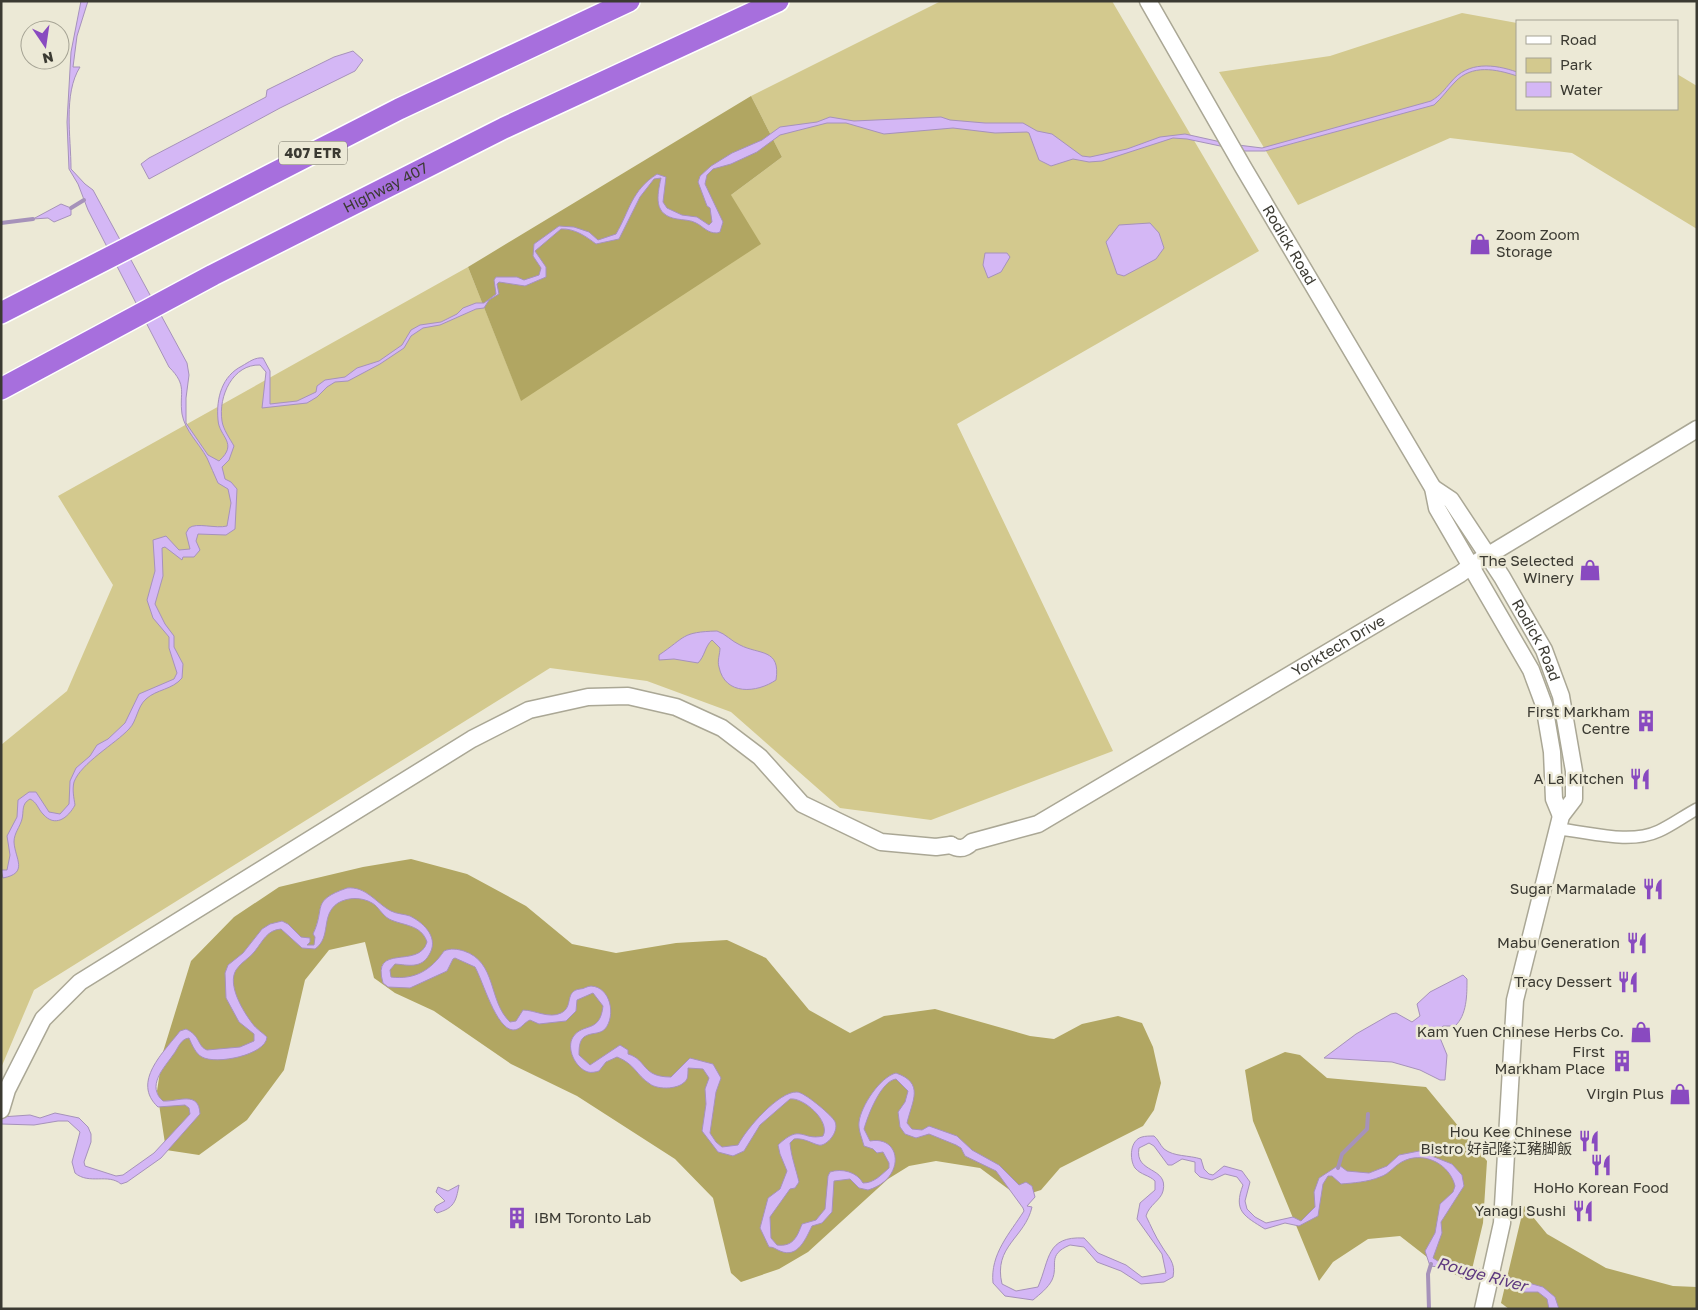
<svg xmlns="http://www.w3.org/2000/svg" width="1698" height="1310" viewBox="0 0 1698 1310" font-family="'Golos Text','Noto Sans SC',sans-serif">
  <rect width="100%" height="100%" fill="#ece9d6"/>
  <g fill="#d3c98e">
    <polygon points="941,1 1112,1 1259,251 957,424 1113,751 931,820 840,808 731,712 647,681 550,668 34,990 1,1068 1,745 67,691 113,585 58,496 468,267 521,400 731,195 782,157 751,96"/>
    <polygon points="1462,13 1517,23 1517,109 1677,109 1677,74 1697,86 1697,229 1572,153 1450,138 1298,205 1219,72 1330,56"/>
  </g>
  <g fill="#b1a662">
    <polygon points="751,96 782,157 731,195 761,244 521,401 468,267"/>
    <polygon points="411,859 467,874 526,906 572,944 616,953 676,943 727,940 766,958 809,1010 850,1033 884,1016 935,1009 1030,1036 1054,1039 1082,1024 1118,1016 1142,1023 1153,1047 1161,1083 1154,1110 1143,1126 1060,1168 1041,1190 1019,1197 980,1168 936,1161 909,1166 888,1179 808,1252 779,1269 741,1282 731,1273 713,1198 675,1159 577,1096 511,1064 434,1011 395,993 374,978 365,942 329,950 305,980 284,1070 247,1120 199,1155 166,1150 157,1091 163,1052 191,961 234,917 279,887 363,867"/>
    <polygon points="1285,1052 1300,1055 1327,1078 1426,1087 1487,1161 1483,1223 1469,1282 1436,1264 1400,1236 1368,1239 1333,1262 1319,1281 1253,1121 1245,1070"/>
    <polygon points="1524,1206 1547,1234 1606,1268 1673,1286 1697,1287 1697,1309 1509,1309 1501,1303"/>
  </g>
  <g fill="#d4b7f5" stroke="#a692ba">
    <path d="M81,1h7l-11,35 -4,31h7c-17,27 -9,70 -9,102l14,15 8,6 94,173 2,12 -3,23v25l22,32 11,6c20,-18 0,-24 -1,-41 -2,-22 4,-44 24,-54 7,-4 13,-9 21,-8l7,13v33l27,-3 19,-9 1,-6 8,-6 20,-3 12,-9 22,-7 23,-16 9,-15 9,-5 21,-3 16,-8 6,-6 13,-5h8l12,-9 -2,-14 2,-3h21l7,3 15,-5 2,-7 -8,-12 1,-12 25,-18 15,1 15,5 9,8 18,-6c14,-24 15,-43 41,-60l9,3 -3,25 4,6 15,7 15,2 12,8 3,-3 -2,-14 -3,-2 -9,-24 2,-6 11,-10 21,-13 30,-13 18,-13 37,-5 13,-5 24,4 87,-4 9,3 35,3h38l14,8 15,3 30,22 8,1 37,-8 33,-12 25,-3 45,10 32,4 169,-47c10,-6 13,-11 20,-19 17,-21 43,-18 66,-10v4c-21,-7 -45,-12 -62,6 -8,8 -13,16 -21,23l-169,46h-21l-57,-12 -14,-1 -71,23 -13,1 -16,-3 -22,7 -12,-6 -10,-27 -2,-1 -32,1 -42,-5 -69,6 -38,-11h-19l-47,12 -23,17 -26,12 -18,5 -6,6 -2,9 18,38 -3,10 -3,1c-10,0 -13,-6 -21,-10 -5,-3 -13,-3 -19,-4 -24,-4 -20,-23 -16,-41l-7,1 -14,18 -21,42 -23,5c-9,-7 -22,-16 -35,-15l-26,22 11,16v10l-21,9 -26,-4 -2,2 2,10 -10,6 -5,8 -8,1 -36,16 -17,3 -12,8 -7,12 -24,16 -32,17 -13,1 -8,5 -10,10 -10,6 -45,5 4,-36 -6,-7c-27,-1 -42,31 -38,56 1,8 8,18 12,25l-5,14 -7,7 3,12 6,3 6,7 -2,40 -9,6 -28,-1 -2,7 4,9 -6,7h-11l-1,3 -17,-13 -3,1 1,28 -8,28 10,20 9,12v11l9,17 -1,14c-10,12 -25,11 -36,21 -9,8 -9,22 -17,30 -14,15 -48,34 -55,53 -2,8 0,16 1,23 -7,13 -20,23 -32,9 -5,-5 -6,-12 -13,-15 -9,5 -6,12 -8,20 -2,8 -8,14 -8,23 1,17 15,31 -11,36l-2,-8h6l3,-15 -3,-19 10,-19 1,-17 11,-8h7l13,20 11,2 9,-10 1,-23 6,-13 14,-12 7,-11 11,-6 17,-16 14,-29 35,-15 3,-6 -8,-25v-11l-16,-19 -6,-18 8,-29 -2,-31 13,-4 13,14 11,-1 -4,-16 3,-5c7,-6 27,1 38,-2l4,-23 -3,-14 -10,-6c-4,-8 -7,-17 -11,-25 -8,-15 -22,-27 -25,-44 -3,-22 6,-28 -13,-47l-81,-157 -10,-26 -9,-15 -2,-47 4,-70z"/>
    <polygon points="353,51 363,60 355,71 280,108 149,179 141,164 149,158 266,97 267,90 334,57"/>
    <polygon points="61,204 71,208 71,215 54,222 48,218 33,219"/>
    <polygon points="1150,223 1159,233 1164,248 1156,259 1124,276 1117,274 1106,242 1119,225"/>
    <polygon points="985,253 1007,253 1010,257 1001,272 988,278 983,265"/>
    <path d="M717,631c9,3 14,10 23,14 19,10 41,3 36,35 -19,13 -51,16 -57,-13 -2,-6 1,-13 1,-19l-8,-8c-7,6 -7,16 -14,23l-24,-4 -15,1v-5c27,-18 22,-23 58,-24z"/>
    <path d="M347,888c19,-2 29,15 44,23 6,3 13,3 19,5 16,8 29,23 19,39 -8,14 -21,10 -34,9l-5,6 1,7c24,3 40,-7 53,-26 7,-3 13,-2 20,0 33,11 24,50 46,71l6,-1 7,-11c12,0 26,9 38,3 13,-6 3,-22 19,-24 4,0 7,-3 11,-3 20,1 25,30 14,43 -6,6 -14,3 -21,8 -5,4 -5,12 -5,18l11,10 30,-20 8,5v4c20,6 13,23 43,23l19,-19 23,6 8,14 -5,14 -6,41 6,9 6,5 16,-2c8,-16 41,-54 59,-53 7,0 32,21 37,28 6,8 -3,22 -12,25 -5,2 -17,-8 -28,-6l-4,4c1,13 6,26 9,39l-4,6 -5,1 -20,28 1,21 6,7c16,2 20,-8 25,-21l14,-4 9,-11 3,-33 2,-4c12,-4 27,0 33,11 11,0 18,-8 26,-15v-5l-6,-11 -6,1 -4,-4 -9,-3c-2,-8 -6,-16 -5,-24 2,-16 21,-45 37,-49 29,10 16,28 11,50l5,6 10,1 7,-4 28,10 15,14 27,15 20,20 7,-3 6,4 3,11 -8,9 5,1c-7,31 -39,39 -30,77l14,7 22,-4c12,-28 8,-51 46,-49l14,15 28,12 16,12 24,-4 -4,-19 -25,-35 3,-16 15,-13v-9c-6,-6 -14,-6 -20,-13 -6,-9 -5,-28 7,-31 3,-1 8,-1 12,-1 4,3 6,9 10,13 10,8 25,6 37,10l3,10 5,5 4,1 11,-9 18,5 8,11 -5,19 2,8 8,8 11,6 27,-6 8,4 14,-14 -1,-15 5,-14 20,-13 8,6 22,2 18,-7 12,-11 20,-4 33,13 10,11 2,11 -23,36 1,11 -9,25 8,5 9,-2 93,26 12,10 4,12h-10l-2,-10 -9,-7h-16l-74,-24 -18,-2 -5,-15 10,-18 5,-29 13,-12 2,-6c-5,-21 -29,-34 -49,-26 -11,4 -16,14 -26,17 -12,5 -27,6 -39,7l-9,-8h-4l-5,8 -5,32 -19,10 -14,-3 -20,6c-21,-13 -32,-18 -22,-44l-6,-8 -12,-3 -13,6 -12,-3 -5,-5v-10l-13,-3 -10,6h-4l-14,-19 -5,-3 -10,5c-5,26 30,18 24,43 -2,9 -14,14 -17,25 5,10 9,20 15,29 7,12 15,17 12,32l-9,5 -23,2 -20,-13 -24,-9 -13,-15 -14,-2c-24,10 -11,20 -18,35 -4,8 -12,14 -19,20l-28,-4 -12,-13c-3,-29 17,-50 31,-72l-1,-3 -27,-37 -31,-15 -4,-8 -5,-3 -27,-11 -13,4 -11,-4 -5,-7 -2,-15 7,-10 3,-11 -12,-12c-15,2 -28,36 -32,50l6,12c32,-6 36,38 -2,49l-9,-2 -9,-9 -16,2 -2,31 -10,11 -10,3c-6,12 -14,33 -32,25 -5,-2 -6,-4 -11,-4l-9,-19 8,-30 12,-9 7,-18 -7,-17 -2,-9c23,-22 24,-4 45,-9 8,-15 -20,-39 -33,-37l-30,26 -16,26 -11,5 -15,-4 -16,-21 4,-27 -1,-15 4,-11 -6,-9 -15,-1c0,3 0,9 -1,11 -6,11 -29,11 -37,5 -14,-9 -15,-20 -33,-27l-11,5 -7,9c-3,1 -8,2 -11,1 -13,-4 -22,-24 -15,-35 10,-15 27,-3 30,-31l-10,-13 -16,7 -1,11 -10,10 -27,3 -9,-4c-7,3 -9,10 -17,10 -17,-1 -30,-49 -38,-63l-20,-9 -2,1 -6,12 -37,17 -22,-1 -5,-4c-12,-41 36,-13 44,-41 -6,-18 -24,-16 -38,-23 -7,-4 -11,-13 -17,-16 -10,-6 -24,-6 -34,0 -18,12 -6,34 -23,46l-13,-1 -21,-19c-14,1 -18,12 -26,22 -5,7 -14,11 -19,19 -9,15 7,41 16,53 4,6 10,9 15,14 -1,18 -51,28 -65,20 -6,-3 -10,-12 -13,-19 -9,1 -11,11 -16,17 -9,13 -27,31 -10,46 15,1 36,-11 37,13l-39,44 -34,24 -6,2c-13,-11 -32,1 -46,-11l-3,-11 8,-30 -12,-11h-10l-24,4 -33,-1v-7l29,-2 10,3 15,-5 24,5 9,9 3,7v8l-7,20 1,4 31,10 7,-1 31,-22 36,-39 -1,-6 -4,-3 -27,2c-27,-25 6,-55 22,-76l6,-2c15,7 11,17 21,21l33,-3 14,-6v-7l-15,-12 -13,-24 -1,-25 3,-8 15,-12 19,-24 8,-5 12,-3 6,3 13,13 9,1v4l-3,3h7l1,-8 -2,-3c13,-27 -3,-33 34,-46z"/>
    <path d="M1463,975l4,4c0,16 0,36 -12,47h-12l-5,7 9,22 -2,25h-5l-20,-10 -28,-8 -68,-4 32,-24 35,-20 5,-1 16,9 8,-6 -3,-12 13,-12z"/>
    <path d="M459,1185c-3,17 -5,23 -22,28l-3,-3 2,-4 9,-5 -9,-9 2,-5 10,4z"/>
  </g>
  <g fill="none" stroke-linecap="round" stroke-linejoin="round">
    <g stroke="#a692ba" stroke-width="4">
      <polyline points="71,208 84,200"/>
      <polyline points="1,223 33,219"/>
      <polyline points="1338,1168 1342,1154 1367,1129 1368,1114"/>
      <polyline points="1429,1309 1428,1274 1431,1264"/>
    </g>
    <g stroke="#aaa795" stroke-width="14">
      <path id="street" d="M1558,829c32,3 71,16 101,2 13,-6 25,-15 38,-22"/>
    </g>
    <g stroke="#aaa795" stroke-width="19">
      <g id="secondary">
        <path id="s1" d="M1148,1l95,166 190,321 4,20 94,162 13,35 8,47 2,47 7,17"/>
        <path id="s2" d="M1433,488l18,12 51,77 42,73 17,46 13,75v28l-13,17 -46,184 -13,223 -19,86"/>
        <path id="s3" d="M951,845c8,5 14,4 21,-3l66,-18 422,-250 12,-9 225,-136"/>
        <polyline points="1,1110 7,1090 43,1019 80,982 472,739 529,710 588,697 628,696 676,707 722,728 760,757 802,804 881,842 936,847 951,845"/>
      </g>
    </g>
    <g stroke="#fff" stroke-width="24">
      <g id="highway">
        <polyline points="1,313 399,109 629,1"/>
        <path id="s4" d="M1,389l212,-114 291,-147 274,-127"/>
      </g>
    </g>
    <use href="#street" stroke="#fff" stroke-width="11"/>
    <use href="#secondary" stroke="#fff" stroke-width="16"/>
    <use href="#highway" stroke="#a76fdd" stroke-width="21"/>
  </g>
  <defs>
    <g id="shop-bare" transform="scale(1.725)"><path d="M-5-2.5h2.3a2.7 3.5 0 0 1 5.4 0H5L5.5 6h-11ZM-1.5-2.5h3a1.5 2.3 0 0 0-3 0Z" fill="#894ac0" stroke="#ece9d6" stroke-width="2.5" paint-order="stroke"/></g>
    <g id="building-bare" transform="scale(1.725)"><path d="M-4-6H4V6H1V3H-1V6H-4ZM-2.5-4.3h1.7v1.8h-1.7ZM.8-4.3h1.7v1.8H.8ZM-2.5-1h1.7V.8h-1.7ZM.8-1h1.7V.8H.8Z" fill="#894ac0" stroke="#ece9d6" stroke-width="2.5" paint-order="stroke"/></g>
    <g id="restaurant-bare" transform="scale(1.725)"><path d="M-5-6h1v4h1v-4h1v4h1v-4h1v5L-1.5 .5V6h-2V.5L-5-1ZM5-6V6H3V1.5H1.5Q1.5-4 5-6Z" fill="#894ac0" stroke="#ece9d6" stroke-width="2.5" paint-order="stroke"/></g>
  </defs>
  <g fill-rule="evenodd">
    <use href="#shop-bare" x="1480" y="244"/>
    <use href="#shop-bare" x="1590" y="570"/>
    <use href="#building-bare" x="1646" y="721"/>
    <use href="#restaurant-bare" x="1640" y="779"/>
    <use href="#restaurant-bare" x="1653" y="889"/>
    <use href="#restaurant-bare" x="1637" y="943"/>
    <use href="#restaurant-bare" x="1628" y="982"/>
    <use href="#shop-bare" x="1641" y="1032"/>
    <use href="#building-bare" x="1622" y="1061"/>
    <use href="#shop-bare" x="1680" y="1094"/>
    <use href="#restaurant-bare" x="1589" y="1141"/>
    <use href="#restaurant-bare" x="1601" y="1165"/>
    <use href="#restaurant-bare" x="1583" y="1211"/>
    <use href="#building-bare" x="517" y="1218"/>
  </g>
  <g text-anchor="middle" stroke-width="5" stroke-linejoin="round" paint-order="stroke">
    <rect fill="#ece9d6" stroke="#706e63" stroke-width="1" x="279" y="141.5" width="68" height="23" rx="4"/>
    <g font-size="14" font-weight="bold" fill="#3b3a32">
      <text x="313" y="158">407 ETR</text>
    </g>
    <g font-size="15" fill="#3b3a32" stroke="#ece9d6">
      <text dy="5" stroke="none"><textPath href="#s4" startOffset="434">Highway 407</textPath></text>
      <text dy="5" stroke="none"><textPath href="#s1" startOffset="282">Rodick Road</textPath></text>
      <text dy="5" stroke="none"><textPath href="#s2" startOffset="186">Rodick Road</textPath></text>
      <text dy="5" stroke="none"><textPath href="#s3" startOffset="441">Yorktech Drive</textPath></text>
    </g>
    <g font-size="15" fill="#3b3a32" stroke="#ece9d6" text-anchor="end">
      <text x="1496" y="240" text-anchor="start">Zoom Zoom<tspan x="1496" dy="17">Storage</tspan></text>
      <text x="1574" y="566">The Selected<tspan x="1574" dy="17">Winery</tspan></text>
      <text x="1630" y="717">First Markham<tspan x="1630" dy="17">Centre</tspan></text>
      <text x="1624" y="784">A La Kitchen</text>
      <text x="1636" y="894">Sugar Marmalade</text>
      <text x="1620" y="948">Mabu Generation</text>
      <text x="1612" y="987">Tracy Dessert</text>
      <text x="1624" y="1037">Kam Yuen Chinese Herbs Co.</text>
      <text x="1605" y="1057">First<tspan x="1605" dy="17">Markham Place</tspan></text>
      <text x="1664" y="1099">Virgin Plus</text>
      <text x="1572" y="1137">Hou Kee Chinese<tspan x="1572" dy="17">Bistro 好記隆江豬脚飯</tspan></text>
      <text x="1601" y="1193" text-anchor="middle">HoHo Korean Food</text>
      <text x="1566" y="1216">Yanagi Sushi</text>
      <text x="534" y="1223" text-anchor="start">IBM Toronto Lab</text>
    </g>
    <g font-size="16" font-style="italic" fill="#5d387f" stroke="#ece9d6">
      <text transform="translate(1482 1274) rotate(15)" y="6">Rouge River</text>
    </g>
  </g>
  <rect width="1698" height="1310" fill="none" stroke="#3b3a32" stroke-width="5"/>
  <rect x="1516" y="20" width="162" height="90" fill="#ece9d6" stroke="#a5a394"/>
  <rect x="1526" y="36" width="25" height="8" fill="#ffffff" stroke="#a5a394"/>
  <text x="1560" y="45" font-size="15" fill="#3b3a32">Road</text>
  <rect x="1526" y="58" width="25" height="15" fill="#d3c98e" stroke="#a5a394"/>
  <text x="1560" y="70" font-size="15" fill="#3b3a32">Park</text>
  <rect x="1526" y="82" width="25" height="15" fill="#d4b7f5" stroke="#a5a394"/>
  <text x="1560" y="95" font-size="15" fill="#3b3a32">Water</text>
  <g transform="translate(45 45) rotate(167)"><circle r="24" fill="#ece9d6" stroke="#a5a394"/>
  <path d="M0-4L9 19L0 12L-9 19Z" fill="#894ac0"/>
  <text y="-8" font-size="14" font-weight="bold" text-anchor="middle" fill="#3b3a32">N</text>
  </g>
</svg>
